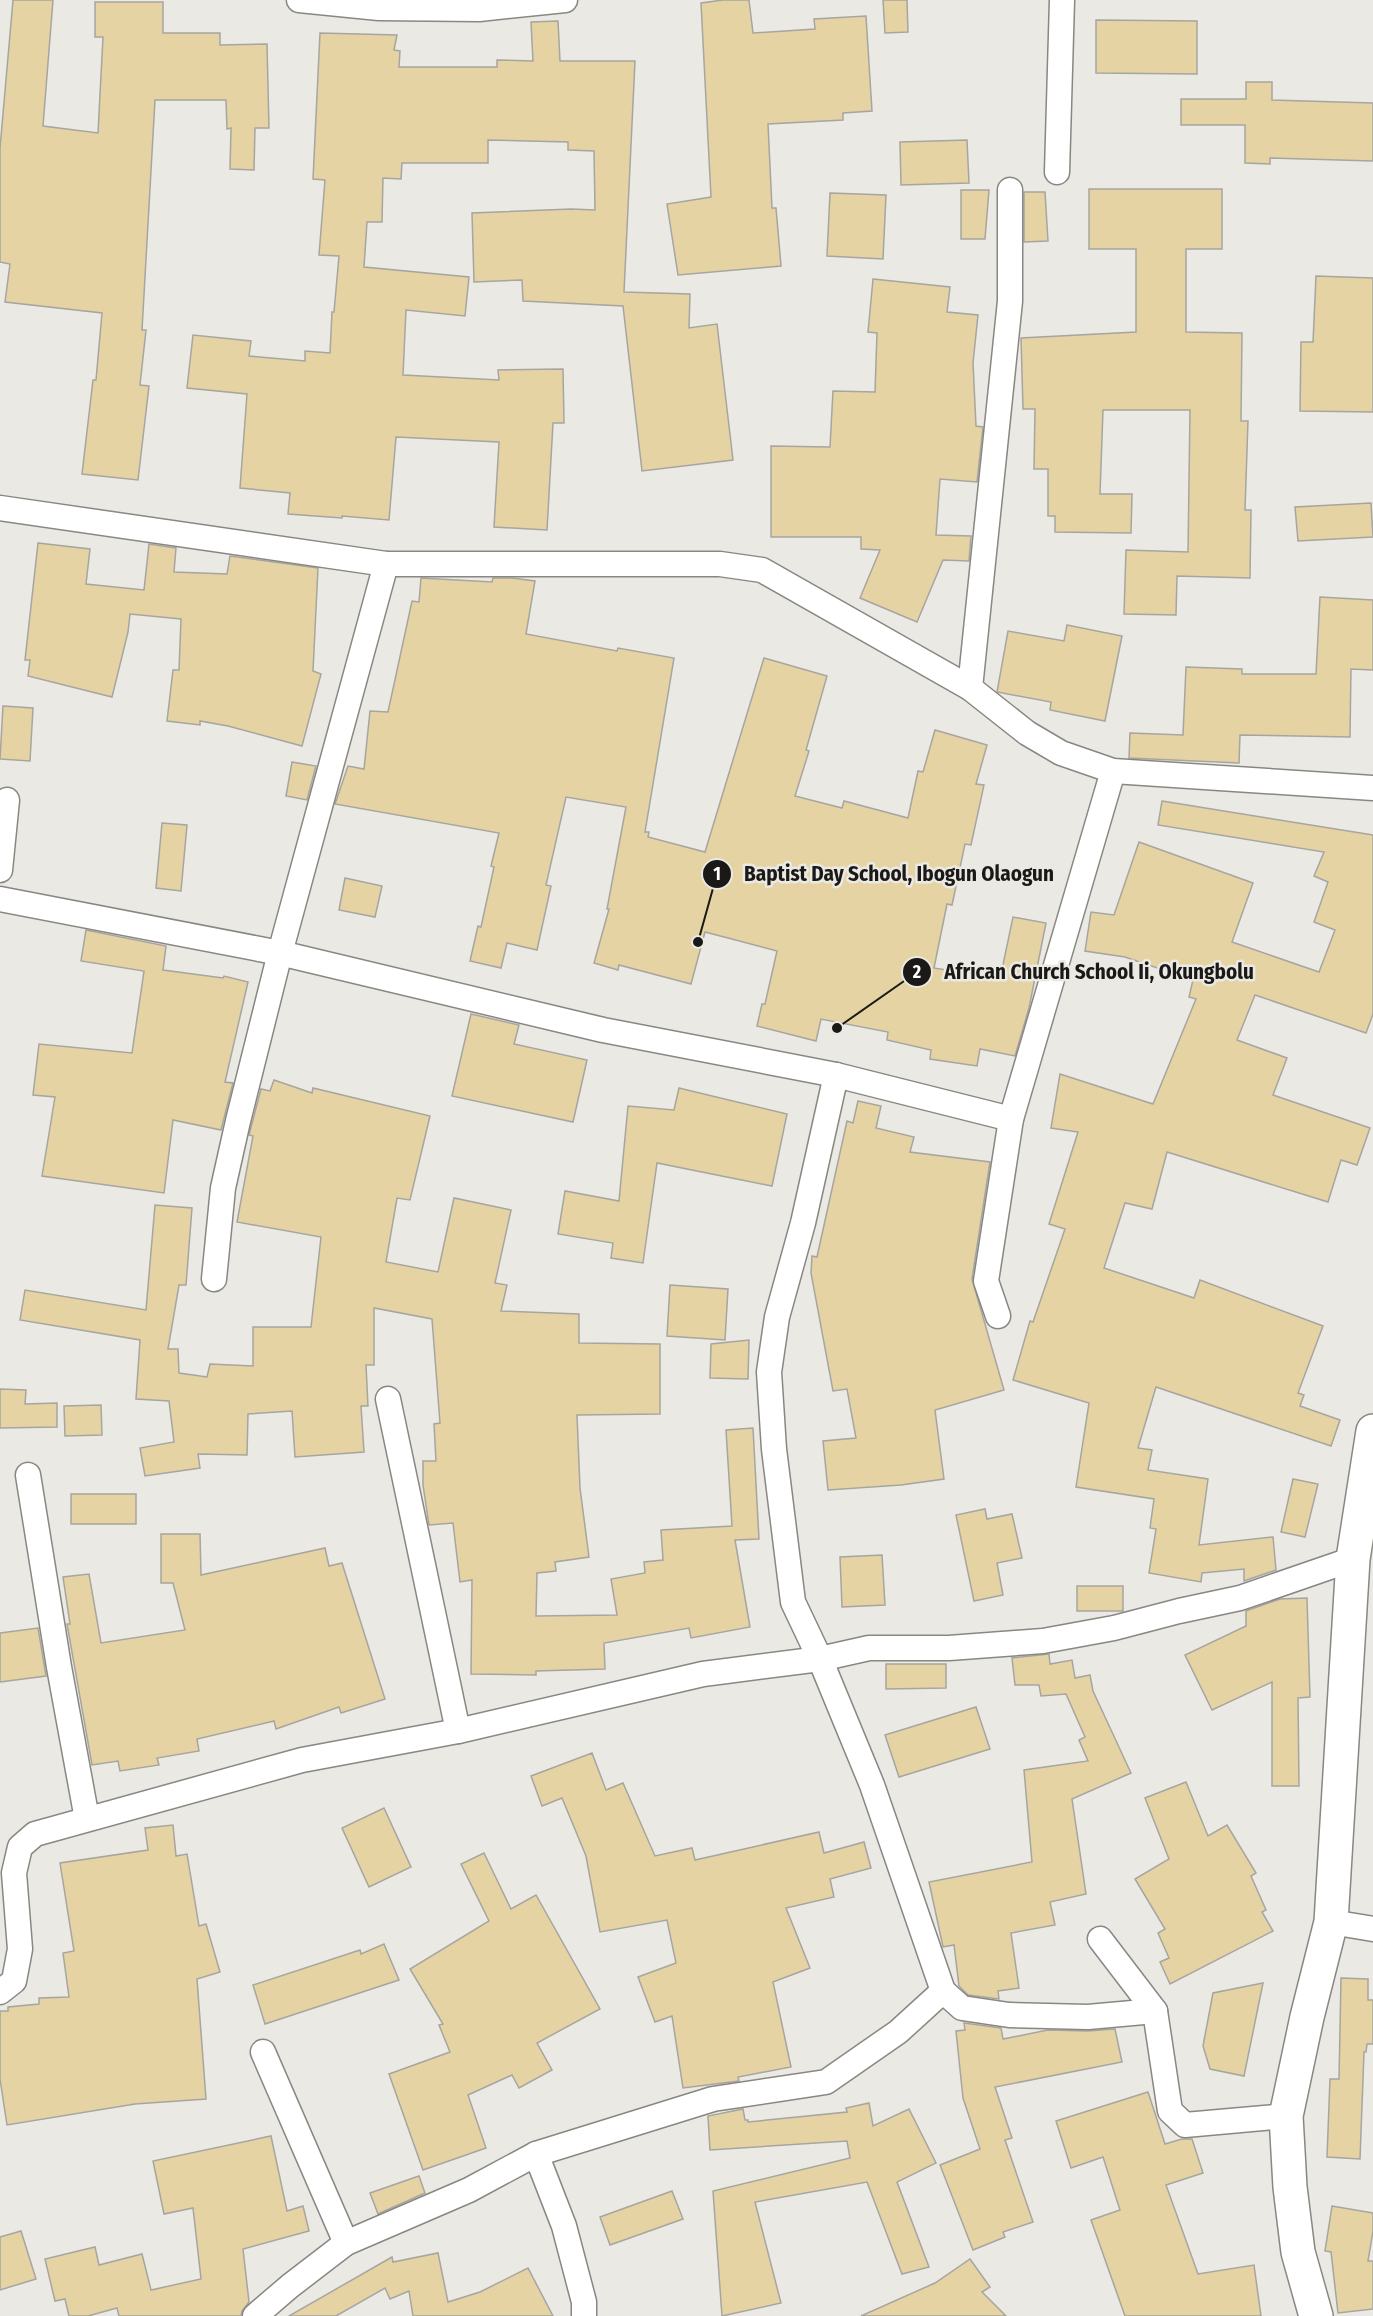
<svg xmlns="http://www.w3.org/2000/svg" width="1373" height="2316" viewBox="0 0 1373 2316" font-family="'Fira Sans Condensed',sans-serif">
  <rect width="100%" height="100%" fill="#ebe9e3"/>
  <g fill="#e5d3a4" stroke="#a7a5a0" stroke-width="1.5">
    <polygon points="13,0 53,0 43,126 98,133 103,37 95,37 95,2 163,2 163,33 220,33 220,45 267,44 269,128 255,128 254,170 230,169 231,128 227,129 226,100 155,100 142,330 146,330 140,385 149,386 138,480 82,474 93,380 96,380 102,313 5,302 10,264 0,262 0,148"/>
    <polygon points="723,0 749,0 753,33 815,29 814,19 866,16 872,111 843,113 843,120 768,124 772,208 776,208 781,266 678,275 667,204 711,197 701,3"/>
    <polygon points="883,0 907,0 908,32 885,33"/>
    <polygon points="1096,20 1197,21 1197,74 1096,73"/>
    <polygon points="558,21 560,61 635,61 624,292 690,294 689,328 717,324 733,460 642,471 623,306 523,301 522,280 474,282 472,213 571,209 595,210 594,151 568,150 568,142 488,140 488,163 402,163 401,179 383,178 382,222 367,222 364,267 469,277 465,316 406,310 403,375 499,380 498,370 563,369 564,423 553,423 547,530 494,527 499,442 396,437 389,520 342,516 342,518 288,514 290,493 240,488 247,394 187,388 193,335 251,341 249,356 305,361 305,351 330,353 332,312 334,312 339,256 319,255 325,180 313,179 320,33 397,35 394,50 400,51 399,67 497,67 497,60 533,61 531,22"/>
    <polygon points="1246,82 1272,82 1272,100 1373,103 1373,161 1270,158 1270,164 1245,163 1245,125 1181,125 1181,99 1246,99"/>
    <polygon points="967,140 969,183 901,185 900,142"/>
    <polygon points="1089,189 1222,189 1222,249 1186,249 1186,332 1242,333 1241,421 1248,421 1245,510 1251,510 1250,578 1177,576 1176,615 1124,614 1126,550 1188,552 1190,410 1103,410 1100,494 1132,494 1131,533 1055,532 1055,516 1048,516 1048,469 1034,469 1035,409 1023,409 1021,338 1136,332 1136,249 1089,249"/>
    <polygon points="961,190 989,190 985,239 961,239"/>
    <polygon points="1024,192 1045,192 1048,241 1024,242"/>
    <polygon points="830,193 886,195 883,259 827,256"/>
    <polygon points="1316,276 1373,278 1373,412 1300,411 1301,342 1313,342"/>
    <polygon points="873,279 950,287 947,312 978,315 973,363 976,426 983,427 977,482 940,479 936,535 971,536 969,561 943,560 917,622 860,598 880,550 861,549 861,537 771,537 771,446 830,447 833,391 875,392 877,333 868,332"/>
    <polygon points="1371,503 1373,537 1298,541 1295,507"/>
    <polygon points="38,543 90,549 86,584 144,590 149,544 176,548 174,572 227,574 230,556 318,568 313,671 321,674 302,746 228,726 200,721 200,725 167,721 173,670 179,670 181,619 130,614 128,632 112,697 28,676 30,660 25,660"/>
    <polygon points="421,578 492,582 493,578 512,578 535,581 526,634 617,651 618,648 674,658 645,832 649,832 648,837 705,852 764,658 827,676 806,750 809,751 795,796 842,808 844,801 908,818 918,771 923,772 935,730 987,745 976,784 984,785 971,845 965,844 952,905 947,904 934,968 1000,979 1013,917 1046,923 1029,1008 1015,1056 980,1049 977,1066 930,1059 931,1050 887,1040 888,1032 821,1019 816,1041 757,1026 762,1004 765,1004 777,951 705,932 691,984 619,965 618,970 594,963 609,909 607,909 626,807 566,797 546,885 551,886 537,950 507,943 501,968 470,961 478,926 481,927 494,867 491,866 499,833 335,804 348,766 364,769 370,711 388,712 412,601 419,602"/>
    <polygon points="1320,597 1373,600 1373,670 1351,669 1350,737 1240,735 1239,763 1129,758 1130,733 1183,735 1186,667 1242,669 1242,674 1316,674"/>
    <polygon points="1067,625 1122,636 1105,721 1050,710 1051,702 997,692 1008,631 1064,641"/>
    <polygon points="3,706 33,708 30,761 0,759"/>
    <polygon points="292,762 316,766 307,800 286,796"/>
    <polygon points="1162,801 1373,835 1373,1014 1366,1033 1255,995 1237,1040 1287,1058 1273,1095 1370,1128 1357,1165 1341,1160 1328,1202 1167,1152 1152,1209 1125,1203 1104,1268 1194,1298 1200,1280 1323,1326 1298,1393 1304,1395 1300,1406 1340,1420 1331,1446 1156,1387 1138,1448 1152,1450 1148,1470 1208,1479 1199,1545 1273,1537 1276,1570 1244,1581 1244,1569 1202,1573 1201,1582 1149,1573 1156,1529 1150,1528 1154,1499 1076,1487 1089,1403 1013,1380 1030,1321 1033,1322 1065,1229 1049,1224 1078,1132 1051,1128 1060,1074 1153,1104 1196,999 1189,997 1193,980 1125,957 1085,951 1091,912 1114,915 1139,842 1253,883 1232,942 1319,972 1335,930 1314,922 1328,882 1314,876 1324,852 1158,825"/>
    <polygon points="162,823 187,825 181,891 156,888"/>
    <polygon points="345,878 382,886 375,917 339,910"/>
    <polygon points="86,930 166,946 163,970 223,978 224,976 248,982 225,1082 233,1083 221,1130 173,1120 164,1193 42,1176 55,1097 33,1095 39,1044 132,1053 144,971 81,961"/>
    <polygon points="471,1014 519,1025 514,1044 587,1060 573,1122 452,1096"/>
    <polygon points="274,1080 312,1093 313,1088 430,1116 410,1200 397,1198 386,1262 438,1272 454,1198 511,1210 495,1283 507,1285 501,1311 579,1314 579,1343 660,1344 660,1414 577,1415 580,1488 589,1557 555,1562 556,1571 537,1573 536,1616 617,1615 611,1579 645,1573 644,1562 663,1560 661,1530 732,1526 726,1430 753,1428 759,1539 735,1540 750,1627 691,1638 689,1628 604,1643 605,1669 536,1671 536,1675 471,1674 472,1580 460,1582 453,1523 429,1525 423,1485 423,1461 436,1461 434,1424 440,1423 432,1319 374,1308 374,1365 366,1365 368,1406 361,1406 364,1452 295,1457 292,1411 248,1414 247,1455 198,1454 200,1468 145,1476 140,1448 174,1442 169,1401 136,1399 140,1340 20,1320 25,1290 146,1310 155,1205 192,1208 186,1285 179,1285 168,1349 178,1349 179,1373 207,1377 210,1364 253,1366 253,1327 311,1327 321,1237 237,1222 253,1136 249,1135 261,1089 270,1091"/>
    <polygon points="679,1088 787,1114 772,1186 657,1163 643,1263 611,1258 613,1243 558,1234 565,1191 619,1201 628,1106 674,1110"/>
    <polygon points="858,1101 881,1106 876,1128 914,1137 910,1152 990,1162 972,1279 1004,1390 935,1410 944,1479 901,1485 828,1490 823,1441 856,1438 847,1389 833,1391 811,1273 812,1256 817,1257 847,1121 853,1123"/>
    <polygon points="670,1285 728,1289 725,1340 667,1336"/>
    <polygon points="749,1340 748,1379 710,1378 711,1344"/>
    <polygon points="0,1389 26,1390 25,1404 57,1403 57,1427 0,1428"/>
    <polygon points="101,1405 102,1435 65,1436 64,1406"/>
    <polygon points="1293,1479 1318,1484 1305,1537 1281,1532"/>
    <rect x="71" y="1494" width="65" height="30"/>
    <polygon points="985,1509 987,1519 1012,1514 1022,1558 997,1563 1003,1595 974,1601 956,1515"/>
    <polygon points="161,1534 200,1534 201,1575 325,1548 329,1566 342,1563 385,1699 341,1713 339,1707 276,1729 274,1721 197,1739 199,1751 157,1758 159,1765 120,1771 118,1761 92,1765 67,1624 70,1624 63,1577 89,1574 101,1643 185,1630 173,1583 161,1583"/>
    <polygon points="882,1555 885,1605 842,1607 840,1557"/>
    <rect x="1077" y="1586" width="46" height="25"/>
    <polygon points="1307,1598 1310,1697 1298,1698 1299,1786 1272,1786 1272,1682 1212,1710 1185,1655 1246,1626 1246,1611 1280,1599"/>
    <polygon points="38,1628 46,1676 0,1682 0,1633"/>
    <polygon points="1049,1654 1050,1664 1072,1660 1075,1678 1090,1675 1093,1691 1131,1773 1072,1799 1086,1894 1050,1902 1055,1925 1011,1933 1019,1988 998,1991 999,1999 968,1995 959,1986 954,1945 943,1947 929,1882 1032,1862 1024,1770 1088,1761 1079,1740 1085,1737 1066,1694 1041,1696 1039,1685 1015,1685 1012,1658"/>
    <polygon points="886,1664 946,1664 946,1688 886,1689"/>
    <polygon points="976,1707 990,1749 899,1777 885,1735"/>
    <polygon points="592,1753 606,1790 623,1783 655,1856 692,1848 695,1860 819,1832 824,1853 864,1842 871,1868 830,1879 834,1897 786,1908 810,1968 773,1982 791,2067 738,2077 739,2081 683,2088 672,2016 655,2022 638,1977 676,1963 667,1920 600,1932 586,1856 562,1798 542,1806 531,1776"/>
    <polygon points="1186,1782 1208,1836 1227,1825 1256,1873 1251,1876 1266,1910 1262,1912 1273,1931 1170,1984 1160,1962 1169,1958 1158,1933 1165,1929 1135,1879 1169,1859 1145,1798"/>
    <polygon points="384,1808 411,1867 369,1887 342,1828"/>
    <polygon points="173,1825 176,1856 187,1854 199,1926 206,1924 220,1972 197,1979 206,2099 135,2104 7,2125 0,2079 0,2011 8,2011 8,2007 39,2004 39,1998 69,1997 63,1953 74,1951 60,1863 148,1850 145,1828"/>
    <polygon points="484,1853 511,1909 536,1895 600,2009 537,2043 552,2070 519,2088 512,2075 468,2095 486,2148 423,2170 389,2074 450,2052 439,2025 443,2024 410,1969 489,1921 461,1864"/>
    <polygon points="384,1944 399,1980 265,2024 253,1985 360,1950 361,1954"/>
    <polygon points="1341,1978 1368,1979 1368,2000 1373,2000 1373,2044 1367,2044 1366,2052 1364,2052 1360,2159 1327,2157 1330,2079 1339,2079"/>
    <polygon points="1263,1983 1244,2076 1210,2069 1203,2046 1213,1993"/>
    <polygon points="964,2023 1001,2028 1003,2039 1048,2030 1088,2031 1115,2029 1122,2062 995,2087 1012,2138 1005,2140 1033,2222 1003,2232 1005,2237 973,2250 940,2165 980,2149 963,2098 956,2031 965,2030"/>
    <polygon points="1148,2092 1165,2144 1182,2139 1192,2139 1203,2173 1166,2185 1198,2274 1254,2265 1261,2316 1125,2316 1091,2220 1120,2210 1103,2157 1071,2168 1056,2121"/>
    <polygon points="869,2103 873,2126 909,2109 936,2163 897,2182 929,2267 902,2274 867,2182 755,2202 781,2303 722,2316 713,2191 850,2158 847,2141 710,2150 708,2116 743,2109 745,2120 748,2120 748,2122 847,2112 846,2108"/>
    <polygon points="271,2136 287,2211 303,2206 309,2231 243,2249 249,2302 242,2311 241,2316 119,2316 117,2308 88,2316 69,2316 65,2299 55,2301 45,2259 95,2247 99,2265 142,2254 151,2290 201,2279 193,2208 164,2214 153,2161"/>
    <polygon points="419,2176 425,2193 378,2214 370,2193"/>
    <polygon points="672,2191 683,2219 610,2245 600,2217"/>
    <polygon points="1332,2206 1373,2213 1373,2231 1368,2261 1373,2261 1373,2309 1338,2313 1331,2252 1325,2251"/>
    <polygon points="21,2231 36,2279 0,2290 0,2237"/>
    <polygon points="438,2253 448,2302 480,2292 528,2268 553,2316 413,2316 409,2291 390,2299 385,2288 336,2316 289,2316 392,2257 393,2262"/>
    <polygon points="970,2259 990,2287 982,2292 1006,2316 861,2316 935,2283"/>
  </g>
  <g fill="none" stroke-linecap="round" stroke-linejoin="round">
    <g stroke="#898782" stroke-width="27">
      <g id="minor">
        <polyline points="299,0 379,8 479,9 565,0"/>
        <polyline points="1057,172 1062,0"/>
        <polyline points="0,508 386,564 720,564 762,570 970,688 1027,733 1061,753 1113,771 1373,788"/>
        <polyline points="970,688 1010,301 1010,190"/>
        <polyline points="0,870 7,800"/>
        <polyline points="0,899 280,953 603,1030 836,1075 1011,1119"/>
        <polyline points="836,1075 803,1223 777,1317 769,1372 774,1449 793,1602 820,1659 872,1785 943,1991 962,2008 1009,2015 1088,2017 1155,2011"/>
        <polyline points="214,1279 223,1188 238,1121 280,953 386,564"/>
        <polyline points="998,1316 986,1281 1011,1119 1113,771"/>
        <polyline points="388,1399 458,1731"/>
        <polyline points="28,1475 59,1667 87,1819"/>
        <polyline points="1331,1922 1373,1929"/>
        <polyline points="1100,1939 1155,2011 1170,2111 1185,2125 1286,2116"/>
        <polyline points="0,1992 14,1981 20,1949 14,1873 20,1847 35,1834 302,1760 458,1731 703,1674 820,1659 869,1648 949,1648 1043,1641 1114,1628 1179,1611 1240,1598 1353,1559"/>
        <polyline points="263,2052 346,2243"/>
        <polyline points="536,2154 564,2226 584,2302 584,2316"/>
        <polyline points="255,2316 290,2286 346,2243 469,2190 536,2154 713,2099 826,2082 898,2032 943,1991"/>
      </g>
    </g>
    <g stroke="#898782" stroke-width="36">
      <polyline id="secondary" points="1316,2316 1298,2252 1290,2187 1286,2116 1307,2017 1331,1922 1353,1559 1373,1431"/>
    </g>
    <use href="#minor" stroke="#fff" stroke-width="24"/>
    <use href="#secondary" stroke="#fff" stroke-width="33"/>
  </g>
  <path fill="none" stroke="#1a1917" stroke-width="2" d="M698 942L717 874M837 1028L917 972"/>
  <g fill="#1a1917" stroke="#ebe9e3" stroke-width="2">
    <circle cx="698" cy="942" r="6"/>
    <circle cx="837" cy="1028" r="6"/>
    <circle cx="717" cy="874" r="15"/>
    <circle cx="917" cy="972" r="15"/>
  </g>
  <g font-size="18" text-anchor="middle" font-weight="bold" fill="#fff">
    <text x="717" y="880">1</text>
    <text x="917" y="978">2</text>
  </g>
  <g font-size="21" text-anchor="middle" font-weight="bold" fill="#1a1917" stroke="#ebe9e3" stroke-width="5" stroke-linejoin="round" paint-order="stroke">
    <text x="899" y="881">Baptist Day School, Ibogun Olaogun</text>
    <text x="1099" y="979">African Church School Ii, Okungbolu</text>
  </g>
</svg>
